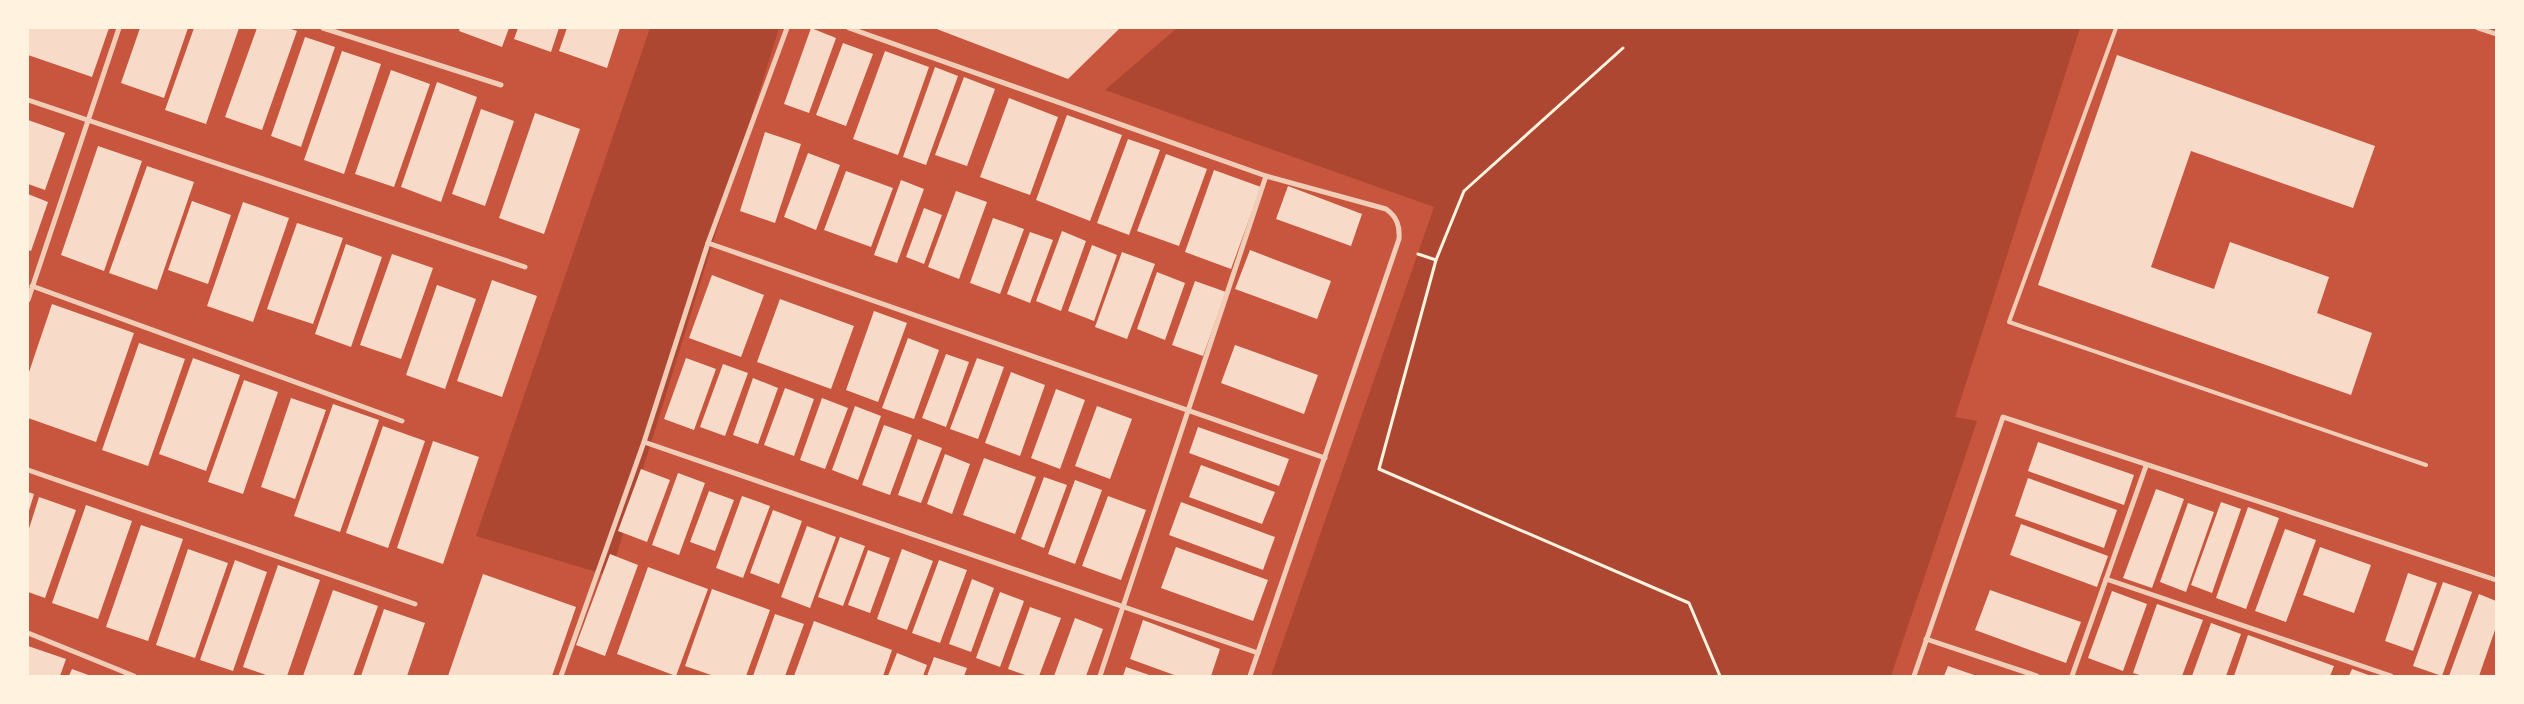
<svg xmlns="http://www.w3.org/2000/svg" width="2524" height="704" viewBox="0 0 2524 704" font-family="Barlow,sans-serif">
  <rect width="100%" height="100%" fill="#c8553d"/>
  <g fill="#ae4732">
    <polygon points="650,28 779,28 610,576 476,536"/>
    <polygon points="1177,28 2080,28 1955,417 1977,421 1891,676 1271,676 1434,207 1105,90"/>
  </g>
  <g fill="#f7dbc8">
    <polygon points="28,28 109,28 92,77 28,55"/>
    <polygon points="140,28 188,28 164,98 121,83"/>
    <polygon points="194,28 239,28 206,124 165,110"/>
    <polygon points="257,28 288,28 297,31 262,130 225,117"/>
    <polygon points="460,28 509,28 502,47 459,31"/>
    <polygon points="518,28 559,28 551,52 514,39"/>
    <polygon points="567,28 620,28 607,68 559,51"/>
    <polygon points="811,28 836,38 809,113 784,104"/>
    <polygon points="934,28 1115,28 1119,29 1068,79"/>
    <polygon points="305,37 335,47 301,147 271,136"/>
    <polygon points="843,43 873,54 846,126 816,115"/>
    <polygon points="342,51 381,64 344,174 304,160"/>
    <polygon points="885,51 929,67 898,155 853,139"/>
    <polygon points="2117,55 2375,146 2353,208 2191,151 2151,267 2214,289 2230,242 2329,277 2317,313 2372,333 2351,395 2038,285"/>
    <polygon points="935,67 958,76 926,165 903,157"/>
    <polygon points="391,70 430,84 394,187 355,174"/>
    <polygon points="964,77 995,89 967,166 935,155"/>
    <polygon points="437,82 477,97 441,202 401,187"/>
    <polygon points="1009,98 1058,117 1030,195 980,177"/>
    <polygon points="481,109 514,121 485,206 452,194"/>
    <polygon points="535,113 580,129 544,234 499,218"/>
    <polygon points="1067,115 1122,135 1090,221 1036,200"/>
    <polygon points="28,120 65,133 45,190 28,184"/>
    <polygon points="765,132 801,144 775,223 740,211"/>
    <polygon points="1128,139 1160,150 1129,235 1097,223"/>
    <polygon points="98,146 142,161 104,271 61,255"/>
    <polygon points="808,153 840,165 816,230 784,217"/>
    <polygon points="1166,154 1207,169 1179,246 1137,231"/>
    <polygon points="147,166 194,182 157,290 109,273"/>
    <polygon points="1214,170 1261,187 1231,269 1185,252"/>
    <polygon points="846,171 893,188 871,247 824,230"/>
    <polygon points="901,180 924,189 897,263 874,255"/>
    <polygon points="1288,186 1362,214 1351,246 1276,219"/>
    <polygon points="956,191 987,202 959,279 928,267"/>
    <polygon points="28,194 48,202 31,251 28,250"/>
    <polygon points="192,201 231,215 208,284 168,270"/>
    <polygon points="243,202 289,218 253,322 207,306"/>
    <polygon points="924,208 942,215 924,264 906,257"/>
    <polygon points="993,218 1024,229 1000,294 970,283"/>
    <polygon points="297,223 343,238 313,324 267,309"/>
    <polygon points="1062,231 1086,241 1061,311 1036,301"/>
    <polygon points="1030,232 1053,240 1030,303 1007,294"/>
    <polygon points="346,244 382,257 351,347 315,334"/>
    <polygon points="1092,245 1117,255 1094,321 1068,311"/>
    <polygon points="1250,250 1331,281 1317,319 1235,289"/>
    <polygon points="1122,252 1155,264 1127,339 1095,327"/>
    <polygon points="392,254 433,268 401,359 360,345"/>
    <polygon points="1157,272 1185,283 1165,340 1137,329"/>
    <polygon points="712,275 764,295 741,357 689,338"/>
    <polygon points="492,280 537,296 502,397 457,381"/>
    <polygon points="1195,281 1226,292 1203,356 1172,345"/>
    <polygon points="437,285 476,299 445,389 406,375"/>
    <polygon points="780,299 854,326 831,389 757,362"/>
    <polygon points="52,304 134,333 96,442 28,418 28,375"/>
    <polygon points="874,311 907,323 878,402 846,390"/>
    <polygon points="908,338 939,350 914,419 882,408"/>
    <polygon points="139,343 185,359 148,466 102,450"/>
    <polygon points="1235,345 1318,375 1304,414 1221,383"/>
    <polygon points="946,354 969,362 946,427 922,418"/>
    <polygon points="193,358 240,375 206,471 159,454"/>
    <polygon points="686,358 716,369 694,430 664,419"/>
    <polygon points="977,358 1004,367 978,439 950,429"/>
    <polygon points="723,364 748,373 725,436 700,427"/>
    <polygon points="1011,372 1045,385 1020,456 985,443"/>
    <polygon points="753,378 778,388 758,444 733,435"/>
    <polygon points="244,380 278,392 243,494 208,482"/>
    <polygon points="785,388 814,399 794,456 764,445"/>
    <polygon points="1056,389 1085,400 1060,469 1031,458"/>
    <polygon points="291,398 326,410 295,499 261,487"/>
    <polygon points="822,398 848,408 825,469 800,460"/>
    <polygon points="333,404 379,420 340,532 294,516"/>
    <polygon points="855,406 881,416 858,480 832,470"/>
    <polygon points="1097,406 1132,419 1110,479 1075,466"/>
    <polygon points="884,425 912,435 890,495 862,485"/>
    <polygon points="383,426 425,441 388,548 346,533"/>
    <polygon points="1198,427 1289,459 1279,486 1189,453"/>
    <polygon points="918,439 942,448 921,503 898,495"/>
    <polygon points="433,441 479,457 443,564 397,548"/>
    <polygon points="2038,442 2134,475 2124,505 2028,471"/>
    <polygon points="945,454 970,464 952,514 927,504"/>
    <polygon points="984,458 1036,477 1015,534 963,515"/>
    <polygon points="1201,465 1275,492 1262,524 1189,497"/>
    <polygon points="641,469 670,480 647,542 618,531"/>
    <polygon points="678,473 705,483 679,555 652,545"/>
    <polygon points="1044,477 1067,485 1044,548 1021,539"/>
    <polygon points="2028,478 2117,510 2104,548 2015,516"/>
    <polygon points="1075,480 1102,490 1075,564 1048,554"/>
    <polygon points="2156,489 2184,499 2152,588 2123,578"/>
    <polygon points="709,491 734,500 715,551 690,542"/>
    <polygon points="28,492 34,494 28,514"/>
    <polygon points="742,496 770,506 743,578 716,568"/>
    <polygon points="1108,496 1146,510 1121,580 1082,566"/>
    <polygon points="39,497 76,510 45,598 28,592 28,532"/>
    <polygon points="1181,502 1275,537 1263,570 1169,535"/>
    <polygon points="2221,502 2241,509 2212,593 2191,585"/>
    <polygon points="2188,503 2214,512 2186,592 2160,582"/>
    <polygon points="86,505 132,521 98,619 52,603"/>
    <polygon points="2248,507 2279,518 2246,609 2216,598"/>
    <polygon points="773,510 802,521 779,584 750,573"/>
    <polygon points="2021,524 2108,556 2097,587 2010,555"/>
    <polygon points="141,525 183,539 148,641 106,627"/>
    <polygon points="807,526 836,537 810,608 781,597"/>
    <polygon points="2285,529 2316,540 2286,622 2255,611"/>
    <polygon points="840,537 865,546 843,606 818,597"/>
    <polygon points="1176,547 1268,580 1253,621 1161,588"/>
    <polygon points="2320,547 2371,565 2354,613 2303,595"/>
    <polygon points="188,549 228,563 195,658 156,645"/>
    <polygon points="902,549 933,561 907,630 877,619"/>
    <polygon points="868,550 890,558 870,613 848,605"/>
    <polygon points="610,554 638,565 605,656 576,645"/>
    <polygon points="235,560 267,572 233,671 200,660"/>
    <polygon points="939,560 967,570 940,643 912,633"/>
    <polygon points="278,565 320,580 287,676 269,676 243,667"/>
    <polygon points="648,567 708,589 676,676 617,654"/>
    <polygon points="2408,573 2437,583 2413,651 2385,641"/>
    <polygon points="483,574 576,607 552,676 448,676"/>
    <polygon points="972,579 994,588 971,652 949,644"/>
    <polygon points="2443,582 2472,592 2442,676 2413,666"/>
    <polygon points="712,589 770,610 746,676 714,676 685,666"/>
    <polygon points="333,590 378,606 353,676 303,676"/>
    <polygon points="1990,590 2081,622 2066,663 1975,630"/>
    <polygon points="2112,591 2147,604 2123,671 2088,658"/>
    <polygon points="1000,592 1024,601 1000,667 976,658"/>
    <polygon points="2479,594 2496,601 2496,627 2479,676 2449,676"/>
    <polygon points="2157,604 2203,620 2182,676 2143,676 2133,673"/>
    <polygon points="1030,607 1061,618 1039,676 1028,676 1008,669"/>
    <polygon points="384,609 425,623 407,676 361,676"/>
    <polygon points="775,614 804,624 785,676 753,676"/>
    <polygon points="1075,618 1103,629 1086,676 1054,676"/>
    <polygon points="1143,620 1220,649 1211,676 1177,676 1130,659"/>
    <polygon points="814,621 892,650 883,676 794,676"/>
    <polygon points="2211,623 2241,634 2226,676 2192,676"/>
    <polygon points="2248,635 2334,666 2330,676 2234,676"/>
    <polygon points="28,646 66,659 60,676 28,676"/>
    <polygon points="897,653 927,665 923,676 888,676"/>
    <polygon points="934,657 967,668 964,676 927,676"/>
    <polygon points="1948,666 1977,676 1944,676"/>
    <polygon points="1126,667 1152,676 1123,676"/>
    <polygon points="72,669 91,676 69,676"/>
    <polygon points="2352,669 2371,676 2349,676"/>
  </g>
  <g fill="none" stroke-linecap="round" stroke-linejoin="round">
    <g stroke="#fff3e0" stroke-width="3">
      <polyline points="1623,48 1464,191 1436,260 1379,469 1689,603 1720,676"/>
      <polyline points="1418,254 1436,260"/>
    </g>
    <polyline stroke="#f1ccb7" stroke-width="4" points="2116,28 2009,322 2426,465"/>
    <g stroke="#f1ccb7" stroke-width="5">
      <polyline points="323,28 501,85"/>
      <path d="M849,28l417,148 120,33c11,8 14,17 13,30l-149,437"/>
      <polyline points="2478,28 2496,34"/>
      <polyline points="28,100 525,267"/>
      <polyline points="708,243 1325,458"/>
      <polyline points="32,286 402,421"/>
      <polyline points="28,300 119,28"/>
      <polyline points="644,442 1258,653"/>
      <polyline points="28,470 415,604"/>
      <polyline points="2106,579 2391,676"/>
      <polyline points="28,633 134,676"/>
      <polyline points="1926,639 2037,676"/>
      <polyline points="561,676 644,442 708,243 787,28"/>
      <polyline points="1100,676 1266,176"/>
      <polyline points="1914,676 2003,417 2496,580"/>
      <polyline points="2072,676 2146,466"/>
    </g>
  </g>
  <rect width="2524" height="704" fill="none" stroke="#fff3e0" stroke-width="58"/>
</svg>
